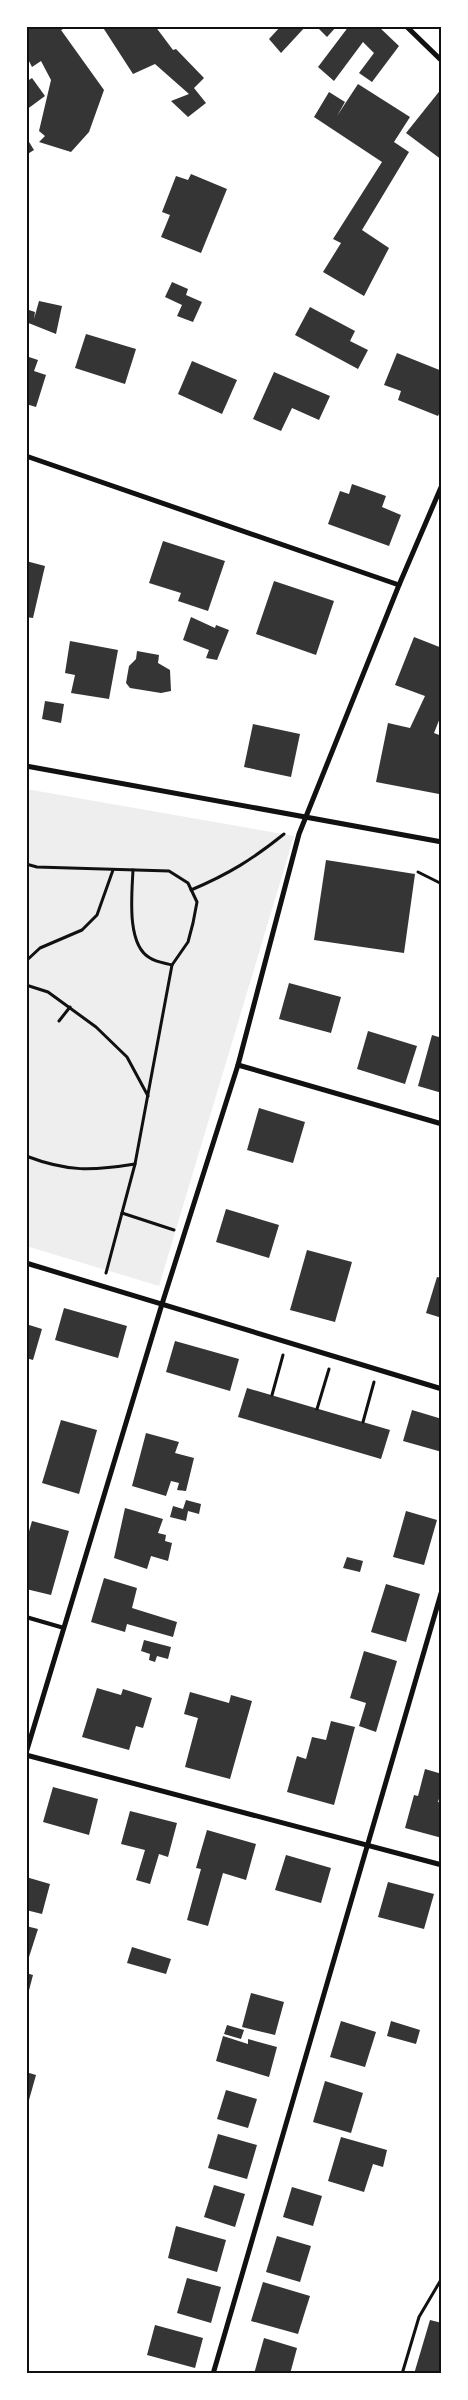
<svg xmlns="http://www.w3.org/2000/svg" width="468" height="2400" viewBox="0 0 468 2400" font-family="Commissioner,sans-serif">
  <rect width="100%" height="100%" fill="#fff"/>
  <polygon fill="#eee" points="26,789 294,836 159,1286 26,1246"/>
  <g fill="#353535">
    <polygon points="26,26 70,26 61,30 104,90 89,132 71,152 39,142 45,136 39,131 51,80 41,61 32,67 26,55"/>
    <polygon points="102,26 155,26 173,50 176,49 204,78 194,88 206,103 188,117 171,101 189,94 155,64 133,74"/>
    <polygon points="281,26 306,26 281,53 269,39"/>
    <polygon points="316,26 337,26 327,37"/>
    <polygon points="349,26 378,26 399,46 372,82 359,73 374,53 363,42 334,81 318,67"/>
    <polygon points="32,78 45,96 26,110 26,82"/>
    <polygon points="358,84 410,117 394,142 409,152 362,230 389,248 364,296 323,272 341,243 333,239 382,162 314,117 329,92 345,102 337,116"/>
    <polygon points="442,88 442,160 406,133"/>
    <polygon points="26,137 34,150 26,155"/>
    <polygon points="191,174 227,189 201,253 161,237 170,215 162,212 176,176 188,180"/>
    <polygon points="172,282 188,289 186,295 202,302 193,322 177,316 182,305 165,297"/>
    <polygon points="39,301 62,306 56,334 26,322 26,309 35,312 34,319"/>
    <polygon points="310,307 355,331 350,341 368,350 358,369 295,335"/>
    <polygon points="86,334 136,349 125,384 75,368"/>
    <polygon points="397,353 442,371 440,390 442,391 442,408 438,416 398,400 401,391 384,385"/>
    <polygon points="26,356 38,360 34,371 46,375 36,407 26,404"/>
    <polygon points="192,361 237,380 222,414 178,394"/>
    <polygon points="274,372 330,396 319,420 292,408 281,431 253,419"/>
    <polygon points="352,484 386,496 382,507 401,515 389,546 328,524 340,491 349,494"/>
    <polygon points="163,541 225,561 208,611 178,601 181,593 149,583"/>
    <polygon points="26,561 45,566 33,618 26,617"/>
    <polygon points="274,581 334,601 316,655 256,634"/>
    <polygon points="191,617 215,628 216,625 229,630 217,660 206,658 209,650 183,640"/>
    <polygon points="414,637 442,648 442,713 434,733 442,736 442,771 439,794 376,782 388,723 410,728 425,696 395,685"/>
    <polygon points="70,641 118,650 109,699 71,693 75,675 65,673"/>
    <polygon points="137,651 159,655 158,663 170,670 171,691 161,693 130,688 126,683 129,666 136,659"/>
    <polygon points="45,701 64,704 61,723 42,719"/>
    <polygon points="253,724 300,734 291,777 244,767"/>
    <polygon points="326,860 415,874 404,953 314,940"/>
    <polygon points="289,983 341,997 331,1033 279,1019"/>
    <polygon points="368,1031 417,1046 405,1084 357,1069"/>
    <polygon points="432,1035 442,1038 442,1093 418,1086"/>
    <polygon points="259,1108 305,1122 293,1163 247,1150"/>
    <polygon points="226,1209 279,1225 269,1258 216,1242"/>
    <polygon points="307,1250 352,1262 335,1322 290,1310"/>
    <polygon points="437,1277 442,1278 442,1318 426,1313"/>
    <polygon points="64,1308 127,1326 118,1358 55,1340"/>
    <polygon points="26,1324 42,1329 33,1360 26,1358"/>
    <polygon points="175,1341 239,1359 230,1391 166,1372"/>
    <polygon points="247,1388 390,1430 381,1459 238,1417"/>
    <polygon points="412,1410 442,1419 442,1452 403,1441"/>
    <polygon points="61,1420 97,1430 79,1494 42,1483"/>
    <polygon points="146,1433 179,1442 175,1453 194,1458 186,1491 177,1490 179,1483 171,1481 166,1496 132,1486"/>
    <polygon points="186,1500 201,1504 199,1514 188,1511 186,1521 170,1517 173,1506 183,1509"/>
    <polygon points="125,1508 163,1519 158,1533 166,1535 165,1541 172,1543 168,1561 151,1556 147,1569 114,1558"/>
    <polygon points="406,1511 437,1520 424,1565 393,1557"/>
    <polygon points="32,1521 69,1531 51,1595 26,1589 26,1542"/>
    <polygon points="347,1557 363,1561 360,1572 343,1568"/>
    <polygon points="104,1578 137,1588 132,1608 177,1622 173,1637 127,1624 125,1632 91,1622"/>
    <polygon points="386,1584 420,1594 406,1642 371,1632"/>
    <polygon points="144,1640 171,1647 168,1659 157,1656 155,1662 149,1660 150,1654 141,1651"/>
    <polygon points="364,1651 397,1661 376,1732 359,1726 366,1703 350,1698"/>
    <polygon points="97,1688 121,1695 123,1689 152,1698 143,1728 136,1726 129,1750 82,1737"/>
    <polygon points="190,1692 229,1703 231,1695 252,1701 230,1779 185,1767 198,1718 184,1714"/>
    <polygon points="331,1721 355,1727 334,1805 287,1792 297,1756 306,1759 312,1737 326,1740"/>
    <polygon points="425,1769 442,1774 442,1789 438,1802 442,1803 442,1838 405,1828 414,1795 418,1796"/>
    <polygon points="53,1787 98,1799 89,1835 43,1822"/>
    <polygon points="130,1811 177,1823 168,1857 159,1854 150,1884 136,1880 145,1850 121,1844"/>
    <polygon points="207,1830 256,1844 246,1880 223,1873 208,1926 187,1920 201,1869 196,1868"/>
    <polygon points="286,1855 331,1868 321,1903 275,1890"/>
    <polygon points="26,1877 50,1884 42,1914 26,1910"/>
    <polygon points="388,1882 434,1894 424,1929 378,1917"/>
    <polygon points="26,1926 38,1929 29,1957 26,1956"/>
    <polygon points="132,1947 171,1959 166,1974 127,1963"/>
    <polygon points="26,1973 33,1975 27,1998 26,1998"/>
    <polygon points="251,1993 284,2002 275,2035 242,2027"/>
    <polygon points="341,2021 376,2032 365,2067 330,2057"/>
    <polygon points="391,2021 420,2030 416,2044 387,2036"/>
    <polygon points="227,2025 244,2030 241,2039 224,2034"/>
    <polygon points="223,2036 248,2044 248,2039 277,2047 269,2077 216,2061"/>
    <polygon points="26,2072 36,2075 27,2107 26,2107"/>
    <polygon points="325,2081 363,2093 351,2133 313,2122"/>
    <polygon points="226,2090 257,2099 248,2128 217,2119"/>
    <polygon points="218,2134 257,2145 247,2179 208,2168"/>
    <polygon points="341,2137 387,2150 383,2167 373,2164 364,2192 328,2181"/>
    <polygon points="214,2185 245,2194 235,2227 204,2217"/>
    <polygon points="292,2187 322,2196 313,2226 283,2217"/>
    <polygon points="176,2226 226,2240 217,2272 168,2258"/>
    <polygon points="277,2236 311,2246 300,2282 266,2272"/>
    <polygon points="187,2278 221,2287 211,2323 177,2313"/>
    <polygon points="263,2282 310,2296 298,2334 251,2321"/>
    <polygon points="430,2320 442,2323 442,2374 414,2374"/>
    <polygon points="155,2325 203,2338 195,2368 147,2355"/>
    <polygon points="264,2338 297,2348 290,2374 254,2374"/>
  </g>
  <g fill="none" stroke-linecap="round" stroke-linejoin="round">
    <g stroke="#111" stroke-width="3">
      <polyline points="26,864 37,867 169,871 188,883 197,902 193,923 188,942 172,965 135,1164 106,1273"/>
      <path d="M133,870c-1,23 -7,75 17,88 6,4 15,5 22,7"/>
      <polyline points="418,872 442,884"/>
      <path d="M191,890c38,-16 62,-31 93,-56"/>
      <polyline points="26,961 40,948 82,930 97,915 113,870"/>
      <polyline points="26,985 48,992 96,1027 127,1057 148,1096"/>
      <polyline points="59,1021 70,1007"/>
      <path d="M26,1156c42,16 66,15 109,8"/>
      <polyline points="122,1213 174,1230"/>
      <polyline points="272,1395 283,1355"/>
      <polyline points="317,1409 329,1369"/>
      <polyline points="363,1422 374,1382"/>
      <polyline points="402,2374 419,2317 442,2278"/>
    </g>
    <polyline stroke="#111" stroke-width="4" points="26,1617 64,1628"/>
    <g stroke="#111" stroke-width="5">
      <polyline points="406,26 442,61"/>
      <polyline points="26,456 399,585"/>
      <polyline points="26,766 442,842"/>
      <polyline points="238,1065 442,1124"/>
      <polyline points="26,1263 442,1389"/>
      <polyline points="26,1753 162,1304 238,1065 299,834 399,585 442,485"/>
      <polyline points="26,1755 442,1865"/>
      <polyline points="213,2374 442,1590"/>
    </g>
  </g>
  <rect width="468" height="2400" fill="none" stroke="#ffffff" stroke-width="55"/>
  <rect x="28" y="28" width="412" height="2344" fill="none" stroke="#111" stroke-width="2"/>
</svg>
